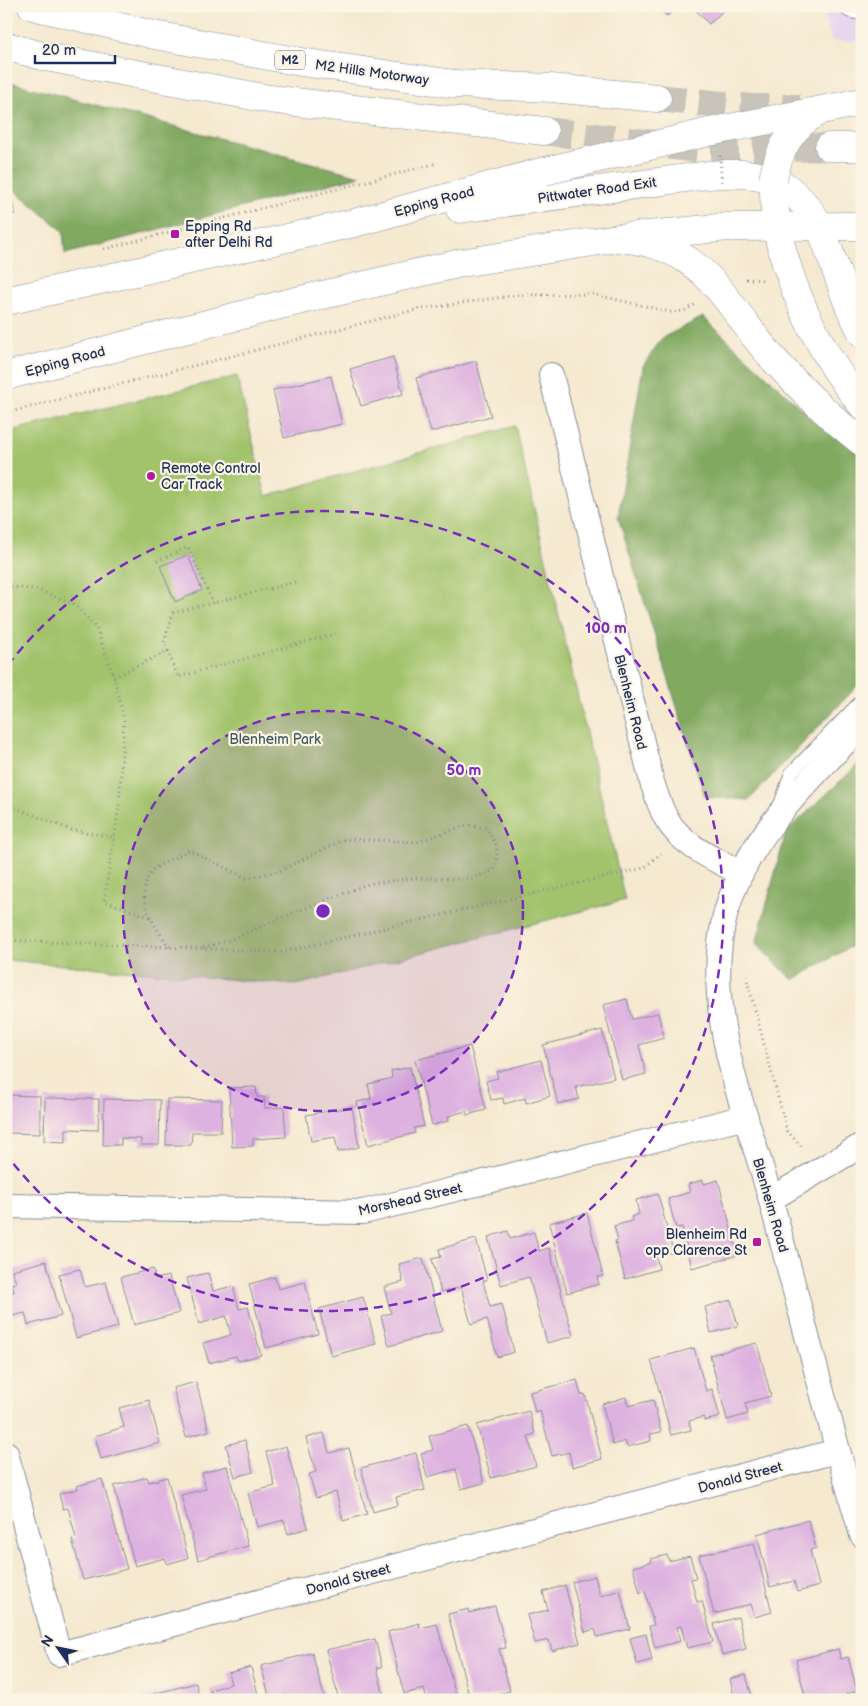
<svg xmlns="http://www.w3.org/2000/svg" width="868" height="1706" viewBox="0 0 868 1706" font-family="'Balsamiq Sans',sans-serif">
  <rect width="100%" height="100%" fill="#fcf5e5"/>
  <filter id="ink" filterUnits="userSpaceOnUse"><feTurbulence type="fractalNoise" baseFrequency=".02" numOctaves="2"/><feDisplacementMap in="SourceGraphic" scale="10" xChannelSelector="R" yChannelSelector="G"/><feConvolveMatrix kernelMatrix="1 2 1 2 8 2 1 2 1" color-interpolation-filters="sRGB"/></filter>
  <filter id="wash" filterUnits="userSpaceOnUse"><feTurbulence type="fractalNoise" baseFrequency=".0096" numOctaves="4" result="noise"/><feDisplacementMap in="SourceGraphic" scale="20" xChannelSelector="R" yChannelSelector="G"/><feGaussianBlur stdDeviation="1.12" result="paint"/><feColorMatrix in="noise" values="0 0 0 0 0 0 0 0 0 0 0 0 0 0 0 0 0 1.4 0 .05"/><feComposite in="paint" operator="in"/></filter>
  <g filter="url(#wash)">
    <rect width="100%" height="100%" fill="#f5e9d0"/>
    <polygon fill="#e5d3f1" points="822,6 862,6 862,41 832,41"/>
    <polygon fill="#a2c36c" stroke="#5e7965" points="237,376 266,496 515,426 625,900 296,985 6,960 6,432"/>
    <g fill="#81a960" stroke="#4e6c5f">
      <polygon points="6,81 360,176 65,254 63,231 6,183"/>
      <polygon points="703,317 798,405 862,456 862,681 749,800 705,797 618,517 643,366 662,338"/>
      <polygon points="862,761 862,940 793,980 756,944 786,832"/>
    </g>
    <g id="blocks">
      <g fill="#ddb1e0">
        <polygon points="657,6 678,6 667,16"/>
        <polygon points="692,6 728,6 709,24"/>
        <polygon points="9,189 15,214 6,216 6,190"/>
        <polygon points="393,357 403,394 361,406 350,369"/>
        <polygon points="476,361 491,416 431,432 416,378"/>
        <polygon points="331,376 342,424 284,438 273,390"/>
        <polygon points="188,555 202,590 175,602 160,566"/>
        <polygon points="627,999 632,1019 658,1013 664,1038 639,1045 646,1074 622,1080 603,1005"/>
        <polygon points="602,1030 614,1078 576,1087 579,1099 558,1104 543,1045"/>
        <polygon points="470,1046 486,1110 467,1115 466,1111 448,1116 449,1121 432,1125 415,1060"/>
        <polygon points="541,1060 550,1096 526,1103 525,1098 504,1104 503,1098 491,1100 486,1081 498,1078 496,1072"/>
        <polygon points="410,1067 424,1126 414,1128 415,1133 368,1145 357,1102 371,1099 368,1084 392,1078 391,1071"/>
        <polygon points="256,1087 257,1097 264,1097 265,1108 284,1107 286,1137 253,1139 253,1146 232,1147 229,1088"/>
        <polygon points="6,1095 40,1096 40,1134 8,1133 8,1141 6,1141"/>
        <polygon points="45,1098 99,1099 98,1130 66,1129 66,1142 44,1141"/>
        <polygon points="104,1099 160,1100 159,1145 141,1145 141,1139 121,1138 121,1145 103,1145"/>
        <polygon points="167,1099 222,1100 221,1132 192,1132 191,1145 166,1145"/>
        <polygon points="352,1107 359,1147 338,1152 335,1137 311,1141 306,1115"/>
        <polygon points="703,1180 704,1184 718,1180 738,1255 692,1268 682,1227 676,1228 668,1199 690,1192 688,1184"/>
        <polygon points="658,1194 673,1252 656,1256 659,1269 625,1279 615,1241 618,1240 614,1226 632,1221 631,1217 639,1214 636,1200"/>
        <polygon points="587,1213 603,1276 597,1277 599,1284 567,1293 549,1223"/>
        <polygon points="508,1231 510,1239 534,1232 539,1251 549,1248 573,1336 547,1343 529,1277 501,1285 488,1237"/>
        <polygon points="476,1239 487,1280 483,1281 490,1307 502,1304 514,1352 497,1357 487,1319 471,1324 461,1287 441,1292 432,1259 441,1257 439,1249"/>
        <polygon points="423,1258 442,1331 389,1346 381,1316 391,1313 384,1287 403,1282 399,1264"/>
        <polygon points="46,1261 61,1316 28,1325 25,1313 12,1316 6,1294 14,1292 12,1284 16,1283 12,1270"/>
        <polygon points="80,1269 85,1287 106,1282 118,1327 76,1338 59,1274"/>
        <polygon points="153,1269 155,1279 169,1276 179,1313 134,1325 121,1277"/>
        <polygon points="208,1273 213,1291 233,1286 239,1309 248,1307 261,1355 238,1361 236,1356 209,1363 203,1343 231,1335 226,1316 199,1324 187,1278"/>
        <polygon points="275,1277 278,1289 305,1282 318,1334 266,1348 249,1284"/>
        <polygon points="363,1297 376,1344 331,1356 319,1309"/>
        <polygon points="731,1300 738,1326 711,1333 705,1307"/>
        <polygon points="757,1343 771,1396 745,1403 748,1414 727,1420 710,1355"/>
        <polygon points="694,1348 706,1391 712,1389 720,1417 704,1421 704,1417 689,1421 691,1430 671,1435 651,1360"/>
        <polygon points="577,1380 581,1395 585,1394 602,1459 572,1467 569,1452 552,1456 540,1410 535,1412 530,1392"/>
        <polygon points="196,1382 209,1431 186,1437 173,1388"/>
        <polygon points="626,1397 628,1406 653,1400 661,1432 650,1434 651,1441 627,1447 625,1441 613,1445 602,1404"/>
        <polygon points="149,1400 160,1443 101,1459 95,1436 124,1427 119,1408"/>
        <polygon points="529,1411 535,1434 528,1436 536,1466 491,1478 477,1425"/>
        <polygon points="468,1426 484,1483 461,1489 456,1469 427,1477 421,1453 433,1450 429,1436"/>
        <polygon points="324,1433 329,1453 349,1448 367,1514 343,1521 336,1492 316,1498 309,1474 316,1472 306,1438"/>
        <polygon points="245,1440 253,1472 235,1477 226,1445"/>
        <polygon points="286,1446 308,1528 288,1534 284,1520 257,1527 248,1493 275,1486 266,1452"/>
        <polygon points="416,1453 425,1490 396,1497 398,1505 373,1512 361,1468"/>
        <polygon points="227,1466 248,1546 198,1560 181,1495 206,1489 202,1473"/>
        <polygon points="147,1477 149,1482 167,1477 188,1558 167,1564 165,1558 135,1566 114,1486"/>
        <polygon points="102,1479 127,1569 83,1580 72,1539 76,1538 68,1508 63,1509 59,1494 78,1489 77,1486"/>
        <polygon points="808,1520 816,1548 810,1550 819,1586 797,1592 794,1581 770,1587 757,1534"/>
        <polygon points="754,1543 772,1612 755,1617 751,1604 714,1614 699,1555"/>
        <polygon points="667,1555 669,1561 690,1556 696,1578 691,1579 697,1602 702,1601 713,1642 687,1648 681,1626 677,1627 680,1641 655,1648 649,1626 654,1625 645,1591 640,1593 633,1567 652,1562 651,1559"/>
        <polygon points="595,1576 600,1596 620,1590 630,1629 597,1637 595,1629 585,1632 572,1582"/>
        <polygon points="565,1585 580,1643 552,1651 549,1640 535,1643 527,1615 548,1610 543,1592"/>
        <polygon points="495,1606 506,1648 499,1649 510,1691 470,1700 448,1614 469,1609 470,1613"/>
        <polygon points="738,1617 746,1649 722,1655 714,1624"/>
        <polygon points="419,1623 420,1628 437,1624 457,1700 427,1700 424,1689 404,1694 388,1632"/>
        <polygon points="646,1634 652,1660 637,1664 630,1638"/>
        <polygon points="375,1639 382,1667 377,1668 385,1700 339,1700 326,1650"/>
        <polygon points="838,1649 841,1659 848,1657 857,1691 846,1694 847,1700 806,1700 796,1660"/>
        <polygon points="312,1653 324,1696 310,1700 287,1700 286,1695 270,1699 261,1666"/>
        <polygon points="251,1667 259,1698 264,1697 265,1700 213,1700 210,1690 231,1684 228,1673"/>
        <polygon points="746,1675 753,1700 735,1700 730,1679"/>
        <polygon points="196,1683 200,1700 142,1700 141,1697"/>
      </g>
    </g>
  </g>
  <g filter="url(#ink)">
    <use href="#blocks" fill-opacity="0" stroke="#888c97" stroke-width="1"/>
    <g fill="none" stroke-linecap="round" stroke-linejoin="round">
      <g stroke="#c9c4b9" stroke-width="28" stroke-dasharray="28 14" stroke-linecap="butt">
        <polyline points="657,98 752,108 800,108"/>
        <polyline points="544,131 706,150 829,147"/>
      </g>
      <g stroke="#888c97" stroke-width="14">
        <polyline id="service" points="781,802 791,773 862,700"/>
      </g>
      <g stroke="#888c97" stroke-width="26">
        <g id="minor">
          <polyline points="852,6 862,8"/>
          <path d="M551,375l101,407c4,12 8,26 14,36 16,28 48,41 75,55"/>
          <path d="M862,725c-53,56 -114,110 -136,187 -27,99 22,201 47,296 29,109 57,218 89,327"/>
          <polyline points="771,1199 862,1145"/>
          <polyline points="6,1206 363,1212 746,1117"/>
          <polyline points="6,1453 59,1654 837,1451"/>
        </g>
      </g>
      <g stroke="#888c97" stroke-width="29">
        <g id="secondary">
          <path d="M776,226c15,66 43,126 86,179"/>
          <polyline points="820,226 849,306 862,333"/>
          <path d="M627,239c84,9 100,71 151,125 25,27 54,55 84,78"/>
        </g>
      </g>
      <g stroke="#888c97" stroke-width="29">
        <g id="primary">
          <polyline points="773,180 776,226"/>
          <path d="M460,209l248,-34c56,-5 82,2 112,51"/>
          <polyline points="6,301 354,223 541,172"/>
          <polyline points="6,376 284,304 461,263 618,238 728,227 862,226"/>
        </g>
      </g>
      <g stroke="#888c97" stroke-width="29">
        <g id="motorway">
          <polyline points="32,6 154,35 301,62 455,84 551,88 657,98"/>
          <polyline points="6,46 46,57 269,99 544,131"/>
          <polyline points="829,147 862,147"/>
        </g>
      </g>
      <g stroke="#888c97" stroke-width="3" stroke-dasharray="1 4" stroke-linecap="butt">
        <polyline points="104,249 438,163"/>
        <polyline points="746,279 765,280"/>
        <polyline points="6,413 415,310 517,295 593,294 670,312 684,311 697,303"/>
        <polyline points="157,561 188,547 213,603"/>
        <polyline points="6,586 38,590 74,604 96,627 114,677 124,720 119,806 104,901 150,917"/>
        <polyline points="168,651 178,677 338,633"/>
        <polyline points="114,677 168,651 164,643 173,613 295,582"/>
        <polyline points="6,804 71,830 114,837"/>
        <polyline points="6,940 282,952 644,868 661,853"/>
        <path d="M169,947c-14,-21 -36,-50 -18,-75 6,-7 29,-17 38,-22l57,28 33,-7 66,-32 72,3 49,-17 20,3c11,15 14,23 8,42l-23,9 -56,-1 -47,6 -73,28 -63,27 -32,10"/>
        <polyline points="746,976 787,1131 803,1148"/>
      </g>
      <use href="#service" stroke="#fff" stroke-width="12"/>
      <use href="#minor" stroke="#fff" stroke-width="24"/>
      <use href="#secondary" stroke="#fff" stroke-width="28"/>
      <use href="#primary" stroke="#fff" stroke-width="28"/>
      <use href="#motorway" stroke="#fff" stroke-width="28"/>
      <g stroke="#888c97" stroke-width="29" stroke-linecap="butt">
        <g id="primary-bridge">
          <polyline points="541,172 709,132 862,102"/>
          <path d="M773,180c5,-29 18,-54 45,-68"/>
        </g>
      </g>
      <polyline stroke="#888c97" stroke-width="3" stroke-dasharray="1 4" stroke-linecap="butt" points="720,156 722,185"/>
      <use href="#primary-bridge" stroke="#fff" stroke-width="28"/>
    </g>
  </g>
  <circle cx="323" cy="911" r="200" fill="#7b2cbf" fill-opacity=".12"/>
  <g fill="none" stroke="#7b2cbf" stroke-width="2.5" stroke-dasharray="9 6">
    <circle cx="323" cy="911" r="200"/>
    <path d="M8 665A400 400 0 1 1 8 1157"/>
  </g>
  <g fill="#b5179e" stroke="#fcf5e5" stroke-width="2">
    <rect x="170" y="229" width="10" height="10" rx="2.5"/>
    <circle cx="151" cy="476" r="5"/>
    <rect x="752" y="1237" width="10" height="10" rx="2.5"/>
  </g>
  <g text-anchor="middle" stroke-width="4.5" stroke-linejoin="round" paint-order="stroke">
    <rect fill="#fcf5e5" stroke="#5e6a86" stroke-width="1" x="275" y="50.5" width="30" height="19" rx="4"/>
    <g font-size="12" font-weight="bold" fill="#1b2f5e">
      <text x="290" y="64">M2</text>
    </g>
    <g font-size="14" fill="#1b2f5e" stroke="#fcf5e5">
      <text transform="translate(372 72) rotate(8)" y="5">M2 Hills Motorway</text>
      <text transform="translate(597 190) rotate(-8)" y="5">Pittwater Road Exit</text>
      <text transform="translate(434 201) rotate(-15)" y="5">Epping Road</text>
      <text transform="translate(65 361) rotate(-15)" y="5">Epping Road</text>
      <text transform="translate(631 702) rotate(76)" y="5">Blenheim Road</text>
      <text transform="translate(410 1199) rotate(-13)" y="5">Morshead Street</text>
      <text transform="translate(771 1205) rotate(74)" y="5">Blenheim Road</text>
      <text transform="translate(740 1477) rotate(-15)" y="5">Donald Street</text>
      <text transform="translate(348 1579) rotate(-15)" y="5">Donald Street</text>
    </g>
    <g font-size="14" fill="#1b2f5e" stroke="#fcf5e5" text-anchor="start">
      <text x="185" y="231">Epping Rd<tspan x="185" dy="16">after Delhi Rd</tspan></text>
      <text x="161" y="473">Remote Control<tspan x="161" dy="16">Car Track</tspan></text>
      <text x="747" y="1239" text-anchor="end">Blenheim Rd<tspan x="747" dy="16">opp Clarence St</tspan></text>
    </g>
    <g font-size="14" fill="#445b62" stroke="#fcf5e5">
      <text x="275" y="744">Blenheim Park</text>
    </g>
  </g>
  <circle cx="323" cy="911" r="8" fill="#7b2cbf" stroke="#fcf5e5" stroke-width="2.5"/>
  <g font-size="15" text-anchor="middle" font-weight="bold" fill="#7b2cbf" stroke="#fcf5e5" stroke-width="4.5" stroke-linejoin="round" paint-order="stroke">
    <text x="606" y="633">100 m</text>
    <text x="464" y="775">50 m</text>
  </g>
  <rect width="868" height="1706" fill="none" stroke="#fcf5e5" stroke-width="25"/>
  <g transform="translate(58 1648) rotate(303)" stroke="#fcf5e5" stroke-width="4" paint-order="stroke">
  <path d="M0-4L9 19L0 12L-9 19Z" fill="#1b2f5e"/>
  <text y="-8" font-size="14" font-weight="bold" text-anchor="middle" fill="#1b2f5e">N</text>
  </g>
  <path d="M35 55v8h80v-8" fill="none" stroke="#1b2f5e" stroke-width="2.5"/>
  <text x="42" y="55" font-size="15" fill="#1b2f5e" stroke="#fcf5e5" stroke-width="4" paint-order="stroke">20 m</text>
</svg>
